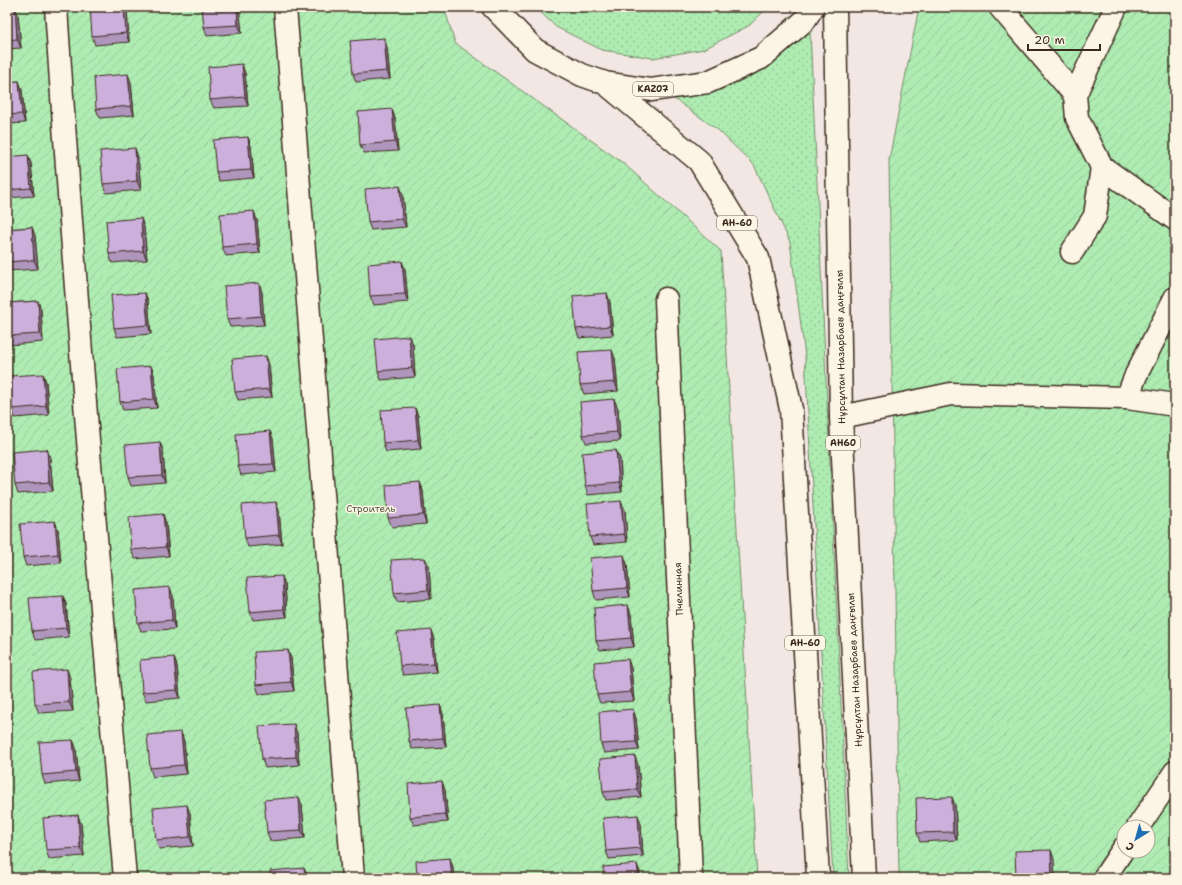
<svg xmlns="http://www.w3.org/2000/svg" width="1182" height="885" viewBox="0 0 1182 885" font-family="'Shantell Sans',sans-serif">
  <defs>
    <pattern id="grass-dots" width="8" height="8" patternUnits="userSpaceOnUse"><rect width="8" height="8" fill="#aeecb2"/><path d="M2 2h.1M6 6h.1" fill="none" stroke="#97cb99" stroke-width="1.8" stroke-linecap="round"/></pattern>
    <pattern id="garden-furrows" width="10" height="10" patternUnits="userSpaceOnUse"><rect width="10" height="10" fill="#aeecb2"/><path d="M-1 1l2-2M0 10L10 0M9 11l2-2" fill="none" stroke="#97cb99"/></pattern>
  </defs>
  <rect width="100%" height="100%" fill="#f2e7e3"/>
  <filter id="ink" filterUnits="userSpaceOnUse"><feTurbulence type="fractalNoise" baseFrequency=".025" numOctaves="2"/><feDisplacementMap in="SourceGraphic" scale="8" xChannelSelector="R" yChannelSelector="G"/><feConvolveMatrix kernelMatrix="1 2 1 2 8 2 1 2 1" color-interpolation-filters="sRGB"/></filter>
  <g filter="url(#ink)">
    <g fill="url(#grass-dots)" stroke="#748b68">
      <polygon points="535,7 768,7 750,25 704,49 653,58 602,50 556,27"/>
      <polygon points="810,31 849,878 833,878 805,356 790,242 754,165 718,130 669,95 718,89 760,71"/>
    </g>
    <g fill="url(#garden-furrows)" stroke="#748b68" fill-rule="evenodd">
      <polygon points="7,7 444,7 455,43 623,163 721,251 757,878 7,878"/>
      <path d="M919,7h256v871h-276l-10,-718zM1124,827h24v24h-24z"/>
    </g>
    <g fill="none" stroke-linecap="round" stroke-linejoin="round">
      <g stroke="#3b2a1e" stroke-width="25">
        <g id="minor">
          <path d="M56,7c19,291 44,581 69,871"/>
          <polyline points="285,7 353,878"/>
          <polyline points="1000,7 1075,95"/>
          <polyline points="1116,7 1075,95 1077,118 1102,167 1175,219"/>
          <polyline points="1072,252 1095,216 1102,167"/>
          <polyline points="1175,298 1136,375 1127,398 1175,405"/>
          <polyline points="666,299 691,878"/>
          <polyline points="841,417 951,394 1127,398"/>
          <polyline points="1138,827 1175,772"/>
          <polyline points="1104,878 1124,848"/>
        </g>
      </g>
      <g stroke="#3b2a1e" stroke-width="25">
        <g id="major">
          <polyline points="835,7 841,417 864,878"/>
          <polyline points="605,83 699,161 758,258 791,409 818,878"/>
        </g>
      </g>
      <g stroke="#3b2a1e" stroke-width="25">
        <polyline id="highway" points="493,7 535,50 582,75 605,83 651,90 708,82 761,58 804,21 813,7"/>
      </g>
      <use href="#minor" stroke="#fcf5e5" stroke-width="22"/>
      <use href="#major" stroke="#fcf5e5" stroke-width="22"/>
      <use href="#highway" stroke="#fcf5e5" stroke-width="22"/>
    </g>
    <g fill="#af96bc" stroke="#3b2a1e">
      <polygon points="7,7 18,15 21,48 7,49"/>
      <polygon points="239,7 242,33 207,36 204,27"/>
      <polygon points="127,9 129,42 95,45 92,36"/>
      <polygon points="387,47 390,79 356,82 353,74"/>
      <polygon points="245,73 248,106 214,108 210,100"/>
      <polygon points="19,81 22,90 25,123 7,124 7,82"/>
      <polygon points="131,82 134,115 100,118 96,109"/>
      <polygon points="395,118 398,151 364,153 360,145"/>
      <polygon points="248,137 251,146 254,178 219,181 216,172"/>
      <polygon points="7,157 31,163 34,196 7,198"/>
      <polygon points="138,157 141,190 106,193 103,184"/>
      <polygon points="403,195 406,227 371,230 368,222"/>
      <polygon points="257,220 260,253 226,256 222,247"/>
      <polygon points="32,227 35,236 38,269 7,271 7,229"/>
      <polygon points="144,227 147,260 112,263 109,254"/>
      <polygon points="405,269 408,302 374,305 370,296"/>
      <polygon points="262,292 264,325 230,327 227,319"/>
      <polygon points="145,293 148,301 151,334 117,337 114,328"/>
      <polygon points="38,301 41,310 43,342 9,345 7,340 7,303"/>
      <polygon points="610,302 613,335 579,338 576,329"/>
      <polygon points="409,336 413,344 415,377 381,380 378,371"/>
      <polygon points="266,356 269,365 272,397 238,400 235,392"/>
      <polygon points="615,358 618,391 584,394 580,385"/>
      <polygon points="151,366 154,375 157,408 123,410 120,402"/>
      <polygon points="43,374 46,382 49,415 15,418 12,409"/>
      <polygon points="415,408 418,416 421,449 386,452 383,443"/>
      <polygon points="618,408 620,441 586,443 583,435"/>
      <polygon points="270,431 273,439 276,472 241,475 238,466"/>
      <polygon points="47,449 50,458 53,491 18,494 15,485"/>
      <polygon points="163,450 165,483 131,486 128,477"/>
      <polygon points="620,459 622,492 588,495 585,486"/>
      <polygon points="420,482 423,491 426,524 392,527 388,518"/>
      <polygon points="276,502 279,511 282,544 248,547 245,538"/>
      <polygon points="625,510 627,542 593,545 590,537"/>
      <polygon points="55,521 58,530 61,563 26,566 23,557"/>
      <polygon points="166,523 169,556 135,559 131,550"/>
      <polygon points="627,564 630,597 596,600 593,591"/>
      <polygon points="429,566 431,599 397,602 394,593"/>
      <polygon points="285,585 287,617 253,620 250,612"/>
      <polygon points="63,596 66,604 69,637 35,640 32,631"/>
      <polygon points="173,596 175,629 141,631 138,623"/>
      <polygon points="631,614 634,647 600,650 596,641"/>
      <polygon points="434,639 437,672 403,675 400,666"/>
      <polygon points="291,658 294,691 259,694 256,685"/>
      <polygon points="177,666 180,698 146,701 142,692"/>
      <polygon points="631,668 634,701 600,703 597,695"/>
      <polygon points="70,678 73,711 39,713 35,704"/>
      <polygon points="440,705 443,714 446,747 412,749 409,741"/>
      <polygon points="636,718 639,750 604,753 601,744"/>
      <polygon points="297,733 299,765 265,768 262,759"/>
      <polygon points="73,740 76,748 79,781 45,784 42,775"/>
      <polygon points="184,741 187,774 153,777 150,768"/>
      <polygon points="638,765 641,797 606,800 603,792"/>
      <polygon points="445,790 448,822 414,825 410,817"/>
      <polygon points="302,805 305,838 270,841 267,832"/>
      <polygon points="955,805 957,840 920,842 917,833"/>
      <polygon points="190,813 193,846 159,849 156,840"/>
      <polygon points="81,824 84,856 49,859 46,850"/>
      <polygon points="641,824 643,856 609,859 606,851"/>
    </g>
    <g fill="#8f7a99" stroke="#3b2a1e">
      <polygon points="15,7 18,15 21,48 17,39"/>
      <polygon points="124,7 126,7 127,9 129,42 126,33"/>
      <polygon points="237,7 239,7 242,33 238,25"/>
      <polygon points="384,38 387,47 390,79 387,71"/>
      <polygon points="242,64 245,73 248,106 245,97"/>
      <polygon points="128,74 131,82 134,115 131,106"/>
      <polygon points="19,81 22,90 25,123 22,114"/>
      <polygon points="392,109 395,118 398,151 395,142"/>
      <polygon points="248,137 251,146 254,178 251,170"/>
      <polygon points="135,148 138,157 141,190 137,181"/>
      <polygon points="28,155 31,163 34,196 31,188"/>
      <polygon points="400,186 403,195 406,227 402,219"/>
      <polygon points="254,211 257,220 260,253 257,244"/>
      <polygon points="141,218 144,227 147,260 143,251"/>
      <polygon points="32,227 35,236 38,269 34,260"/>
      <polygon points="402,261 405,269 408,302 405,294"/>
      <polygon points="259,283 262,292 264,325 261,316"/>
      <polygon points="145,293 148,301 151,334 148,325"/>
      <polygon points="607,293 610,302 613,335 610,326"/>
      <polygon points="38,301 41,310 43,342 40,334"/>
      <polygon points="409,336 413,344 415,377 412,368"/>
      <polygon points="612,350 615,358 618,391 615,382"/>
      <polygon points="266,356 269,365 272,397 269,389"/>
      <polygon points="151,366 154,375 157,408 154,399"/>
      <polygon points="43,374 46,382 49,415 46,406"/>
      <polygon points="614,399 618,408 620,441 617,432"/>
      <polygon points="415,408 418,416 421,449 418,440"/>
      <polygon points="270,431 273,439 276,472 273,464"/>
      <polygon points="160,442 163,450 165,483 162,475"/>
      <polygon points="47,449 50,458 53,491 49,482"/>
      <polygon points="616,450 620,459 622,492 619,483"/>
      <polygon points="420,482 423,491 426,524 423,515"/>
      <polygon points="621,501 625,510 627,542 624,534"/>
      <polygon points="276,502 279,511 282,544 279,535"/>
      <polygon points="163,514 166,523 169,556 166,547"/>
      <polygon points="55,521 58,530 61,563 58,554"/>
      <polygon points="624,555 627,564 630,597 627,588"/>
      <polygon points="425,558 429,566 431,599 428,590"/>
      <polygon points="282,576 285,585 287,617 284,609"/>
      <polygon points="170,587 173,596 175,629 172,620"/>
      <polygon points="63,596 66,604 69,637 66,628"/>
      <polygon points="628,605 631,614 634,647 631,638"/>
      <polygon points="431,630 434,639 437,672 434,663"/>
      <polygon points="288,650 291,658 294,691 291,682"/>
      <polygon points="174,657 177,666 180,698 177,690"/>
      <polygon points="628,659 631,668 634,701 631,692"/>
      <polygon points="67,669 70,678 73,711 69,702"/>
      <polygon points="440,705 443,714 446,747 443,738"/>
      <polygon points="633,709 636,718 639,750 636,742"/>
      <polygon points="294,724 297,733 299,765 296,757"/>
      <polygon points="181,732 184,741 187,774 184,765"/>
      <polygon points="73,740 76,748 79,781 76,772"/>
      <polygon points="635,756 638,765 641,797 637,789"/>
      <polygon points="442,781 445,790 448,822 445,814"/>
      <polygon points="299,797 302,805 305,838 301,830"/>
      <polygon points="952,797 955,805 957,840 953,832"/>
      <polygon points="187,805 190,813 193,846 190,837"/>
      <polygon points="78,815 81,824 84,856 80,848"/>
      <polygon points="638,815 641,824 643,856 640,848"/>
      <polygon points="1051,850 1054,859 1055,878 1052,878"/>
      <polygon points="450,858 453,867 454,878 452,878"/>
      <polygon points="637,864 640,872 641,878 639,878"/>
      <polygon points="304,868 308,877 308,878 305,878"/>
    </g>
    <g fill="#ccafdb" stroke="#3b2a1e">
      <polygon points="7,7 15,7 17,39 7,40"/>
      <polygon points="90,7 124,7 126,33 92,36"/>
      <polygon points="202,7 237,7 238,25 204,27"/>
      <polygon points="384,38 387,71 353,74 350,41"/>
      <polygon points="242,64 245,97 210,100 208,67"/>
      <polygon points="128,74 131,106 96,109 94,77"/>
      <polygon points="19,81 22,114 7,115 7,82"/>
      <polygon points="392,109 395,142 360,145 358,112"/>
      <polygon points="248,137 251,170 216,172 213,140"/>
      <polygon points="135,148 137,181 103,184 100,151"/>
      <polygon points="28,155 31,188 7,190 7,157"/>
      <polygon points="400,186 402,219 368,222 365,189"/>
      <polygon points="254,211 257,244 222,247 220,214"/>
      <polygon points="141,218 143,251 109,254 106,221"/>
      <polygon points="32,227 34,260 7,262 7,229"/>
      <polygon points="402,261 405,294 370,296 368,264"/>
      <polygon points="259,283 261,316 227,319 224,286"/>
      <polygon points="145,293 148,325 114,328 111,295"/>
      <polygon points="607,293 610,326 576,329 573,296"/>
      <polygon points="38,301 40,334 7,336 7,303"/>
      <polygon points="409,336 412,368 378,371 375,339"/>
      <polygon points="612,350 615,382 580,385 578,352"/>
      <polygon points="266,356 269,389 235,392 232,359"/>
      <polygon points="151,366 154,399 120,402 117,369"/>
      <polygon points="43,374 46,406 12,409 9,376"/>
      <polygon points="614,399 617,432 583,435 580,402"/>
      <polygon points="415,408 418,440 383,443 381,410"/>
      <polygon points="270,431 273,464 238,466 236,434"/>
      <polygon points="160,442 162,475 128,477 125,445"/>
      <polygon points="47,449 49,482 15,485 12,452"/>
      <polygon points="616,450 619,483 585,486 582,453"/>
      <polygon points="420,482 423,515 388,518 386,485"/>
      <polygon points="621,501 624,534 590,537 587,504"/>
      <polygon points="276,502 279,535 245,538 242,505"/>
      <polygon points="163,514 166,547 131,550 129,517"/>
      <polygon points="55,521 58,554 23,557 20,524"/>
      <polygon points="624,555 627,588 593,591 590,558"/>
      <polygon points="425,558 428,590 394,593 391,560"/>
      <polygon points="282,576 284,609 250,612 247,578"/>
      <polygon points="170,587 172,620 138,623 135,590"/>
      <polygon points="63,596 66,628 32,631 29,598"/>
      <polygon points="628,605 631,638 596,641 594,608"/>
      <polygon points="431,630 434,663 400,666 397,633"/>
      <polygon points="288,650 291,682 256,685 254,652"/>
      <polygon points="174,657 177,690 142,692 140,660"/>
      <polygon points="628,659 631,692 597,695 594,662"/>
      <polygon points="67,669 69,702 35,704 33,672"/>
      <polygon points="440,705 443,738 409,741 406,708"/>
      <polygon points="633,709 636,742 601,744 599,712"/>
      <polygon points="294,724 296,757 262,759 259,726"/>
      <polygon points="181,732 184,765 150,768 147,735"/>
      <polygon points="73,740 76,772 42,775 39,742"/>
      <polygon points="635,756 637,789 603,792 600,759"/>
      <polygon points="442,781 445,814 410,817 408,784"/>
      <polygon points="299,797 301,830 267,832 264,800"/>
      <polygon points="952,797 953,832 917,833 916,798"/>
      <polygon points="187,805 190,837 156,840 153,808"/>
      <polygon points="78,815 80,848 46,850 43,818"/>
      <polygon points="638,815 640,848 606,851 603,818"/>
      <polygon points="1051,850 1052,878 1016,878 1015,851"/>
      <polygon points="450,858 452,878 417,878 416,861"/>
      <polygon points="637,864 639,878 604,878 603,867"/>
      <polygon points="304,868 305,878 271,878 270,871"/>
    </g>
  </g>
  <g text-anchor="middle" stroke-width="3" stroke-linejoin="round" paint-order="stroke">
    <g fill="#fcf5e5" stroke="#75675a" stroke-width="1">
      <rect x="633" y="82" width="40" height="14" rx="3"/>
      <rect x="717" y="216" width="40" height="14" rx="3"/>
      <rect x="826" y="436" width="34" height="14" rx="3"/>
      <rect x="785" y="636" width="40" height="14" rx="3"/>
    </g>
    <g font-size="9" font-weight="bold" fill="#3b2a1e">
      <text x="653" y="92">KAZ07</text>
      <text x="737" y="226">АН-60</text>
      <text x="843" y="446">АН60</text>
      <text x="805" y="646">АН-60</text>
    </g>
    <g font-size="10" fill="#3b2a1e" stroke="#fcf5e5">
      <text transform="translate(840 347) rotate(-91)" y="4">Нұрсұлтан Назарбаев даңғылы</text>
      <text transform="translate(678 589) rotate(-92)" y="4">Пчелинная</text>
      <text transform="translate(854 670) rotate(-93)" y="4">Нұрсұлтан Назарбаев даңғылы</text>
    </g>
    <g font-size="10" fill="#585a43" stroke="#fcf5e5">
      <text x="371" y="512">Строитель</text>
    </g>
  </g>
  <rect width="1182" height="885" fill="none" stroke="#fcf5e5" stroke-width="24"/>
  <rect x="12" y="12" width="1158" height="861" fill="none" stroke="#3b2a1e" stroke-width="1.5" filter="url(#ink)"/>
  <g transform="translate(1136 839) rotate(217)"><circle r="19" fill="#fcf5e5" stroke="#afa495"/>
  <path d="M0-3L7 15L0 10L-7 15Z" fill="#1f6fb2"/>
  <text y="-6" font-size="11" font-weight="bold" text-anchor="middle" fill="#3b2a1e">С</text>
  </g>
  <path d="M1028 44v6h72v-6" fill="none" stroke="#3b2a1e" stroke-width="2"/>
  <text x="1034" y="44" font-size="12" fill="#3b2a1e" stroke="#fcf5e5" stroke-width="3" paint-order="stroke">20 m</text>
</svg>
